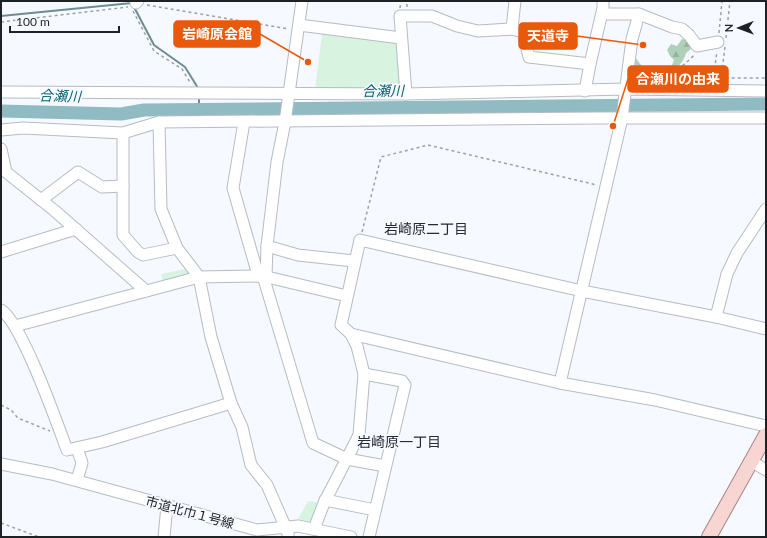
<svg xmlns="http://www.w3.org/2000/svg" width="767" height="538" viewBox="0 0 767 538" font-family="Lato,'Noto Sans JP',sans-serif">
  <defs>
    <pattern id="forest-firs" width="22" height="20" patternUnits="userSpaceOnUse"><rect width="22" height="20" fill="#afd0b9"/><path d="M5 1l3.5 6h-7zM16 11l3.5 6h-7z" fill="#96b29f"/></pattern>
  </defs>
  <rect width="100%" height="100%" fill="#f6f9ff"/>
  <g fill="url(#forest-firs)">
    <path d="M682,39l7,2 3,4 -2,5 -4,3c-2,9 -10,17 -19,19l-2,-4 7,-3 2,-5 -4,-4 -3,-6 4,-6 6,2z"/>
    <polygon points="635,57 644,69 651,66 659,78 660,83 642,82 636,73 630,70"/>
  </g>
  <g fill="#d9f3e1">
    <polygon points="322,34 397,43 401,87 315,89"/>
    <polygon points="190,268 195,277 164,285 161,274"/>
    <polygon points="308,501 321,503 313,526 296,523"/>
  </g>
  <g fill="none" stroke-linecap="round" stroke-linejoin="round">
    <g stroke="#6e8d93" stroke-width="2">
      <polyline points="134,7 154,45 185,67 198,88"/>
      <polyline points="1,16 132,3"/>
      <polyline points="199,97 199,109"/>
    </g>
    <polyline stroke="#90bbc3" stroke-width="13" points="1,111 121,114 144,110 766,104"/>
    <g stroke="#b6bbc4" stroke-width="13">
      <g id="minor">
        <polyline points="302,1 285,122 277,162 267,246 298,255 354,261"/>
        <polyline points="136,3 138,1"/>
        <polyline points="602,14 639,14 672,27 682,29 689,35 697,46 718,42"/>
        <polyline points="299,25 401,38"/>
        <polyline points="512,29 515,1"/>
        <polyline points="585,91 590,64 603,8 603,1"/>
        <polyline points="1,92 406,94 625,89 766,91"/>
        <polyline points="406,94 400,16 432,16 457,26 478,31 512,29 523,32 529,57 590,64"/>
        <polyline points="159,122 161,209 177,248 199,277 211,337 231,403 242,427 251,465 267,485 288,533 288,537"/>
        <polyline points="244,122 233,188 258,275"/>
        <polyline points="1,130 23,128 123,133 159,122 600,118 766,118"/>
        <polyline points="123,133 123,235 138,252 143,255 177,248"/>
        <polyline points="1,149 6,172 55,211 146,291"/>
        <polyline points="41,200 78,172 102,187 123,186"/>
        <polyline points="1,252 76,229"/>
        <polyline points="263,276 313,443 347,459 385,466"/>
        <polyline points="266,276 267,246"/>
        <path d="M1,310c21,13 56,113 66,140l35,-8 129,-39"/>
        <polyline points="716,317 727,274 737,253 766,209"/>
        <polyline points="15,326 199,277 263,276 347,296"/>
        <polyline points="766,329 716,317 582,291 360,240 341,325 351,334 560,383 655,400 766,426"/>
        <polyline points="364,374 402,381 405,385 369,537"/>
        <polyline points="560,383 622,118 632,39 639,14"/>
        <polyline points="751,461 766,470"/>
        <polyline points="1,464 52,474 257,530 298,526 351,537"/>
        <polyline points="77,480 82,463 77,448"/>
        <polyline points="325,500 375,510"/>
        <polyline points="314,529 324,503 359,435 364,374 357,346 351,334"/>
        <polyline points="164,537 167,506"/>
      </g>
    </g>
    <g stroke="#a88482" stroke-width="16">
      <polyline id="major" points="709,537 766,435"/>
    </g>
    <g stroke="#9ea0a5" stroke-width="1.5" stroke-dasharray="3 3" stroke-linecap="butt">
      <polyline points="147,5 289,29"/>
      <polyline points="407,7 407,1"/>
      <polyline points="400,8 401,1"/>
      <polyline points="133,11 154,51 182,69 191,84"/>
      <polyline points="1,22 128,7"/>
      <polyline points="719,33 722,1"/>
      <polyline points="726,38 730,1"/>
      <polyline points="725,47 721,78 766,78"/>
      <path d="M656,80c15,-6 27,-13 38,-25"/>
      <polyline points="713,81 717,51"/>
      <polyline points="362,232 381,157 428,145 597,185"/>
      <polyline points="1,405 11,410 18,418 50,431"/>
      <polyline points="1,523 39,537"/>
    </g>
    <use href="#minor" stroke="#fff" stroke-width="11"/>
    <use href="#major" stroke="#f7d5d3" stroke-width="14"/>
  </g>
  <g text-anchor="middle" stroke-width="3.5" stroke-linejoin="round" paint-order="stroke">
    <g font-size="13" fill="#1f2124" stroke="#f6f9ff">
      <text transform="translate(190 512) rotate(15)" y="5">市道北巾１号線</text>
    </g>
    <g font-size="14" font-style="italic" fill="#06636f" stroke="#f6f9ff">
      <text transform="translate(383 91) rotate(-1)" y="5">合瀬川</text>
      <text transform="translate(60 96) rotate(2)" y="5">合瀬川</text>
    </g>
    <g font-size="14" fill="#262a31" stroke="#f6f9ff">
      <text x="426" y="234">岩崎原二丁目</text>
      <text x="399" y="447">岩崎原一丁目</text>
    </g>
  </g>
  <path fill="none" stroke="#e8590c" stroke-width="1.5" d="M308 62L260 34M643 45L577 36M613 126L628 79"/>
  <g fill="#e8590c" stroke="#f6f9ff" stroke-width="1.5">
    <circle cx="308" cy="62" r="4"/>
    <circle cx="643" cy="45" r="4"/>
    <circle cx="613" cy="126" r="4"/>
  </g>
  <g fill="#e8590c" stroke="#e8590c" stroke-width="1.5">
    <rect x="174" y="21" width="86" height="26" rx="4"/>
    <rect x="519" y="23" width="58" height="26" rx="4"/>
    <rect x="628" y="66" width="100" height="26" rx="4"/>
  </g>
  <g font-size="14" text-anchor="middle" font-weight="bold" fill="#fff">
    <text x="217" y="39">岩崎原会館</text>
    <text x="548" y="41">天道寺</text>
    <text x="678" y="84">合瀬川の由来</text>
  </g>
  <rect width="767" height="538" fill="none" stroke="#1f2124" stroke-width="4"/>
  <g transform="translate(739 28) rotate(269)" stroke="#f6f9ff" stroke-width="3" paint-order="stroke">
  <path d="M0-3L7 15L0 10L-7 15Z" fill="#1f2124"/>
  <text y="-6" font-size="11" font-weight="bold" text-anchor="middle" fill="#1f2124">N</text>
  </g>
  <path d="M10 26v6h109v-6" fill="none" stroke="#1f2124" stroke-width="2"/>
  <text x="16" y="26" font-size="12" fill="#1f2124" stroke="#f6f9ff" stroke-width="3" paint-order="stroke">100 m</text>
</svg>
